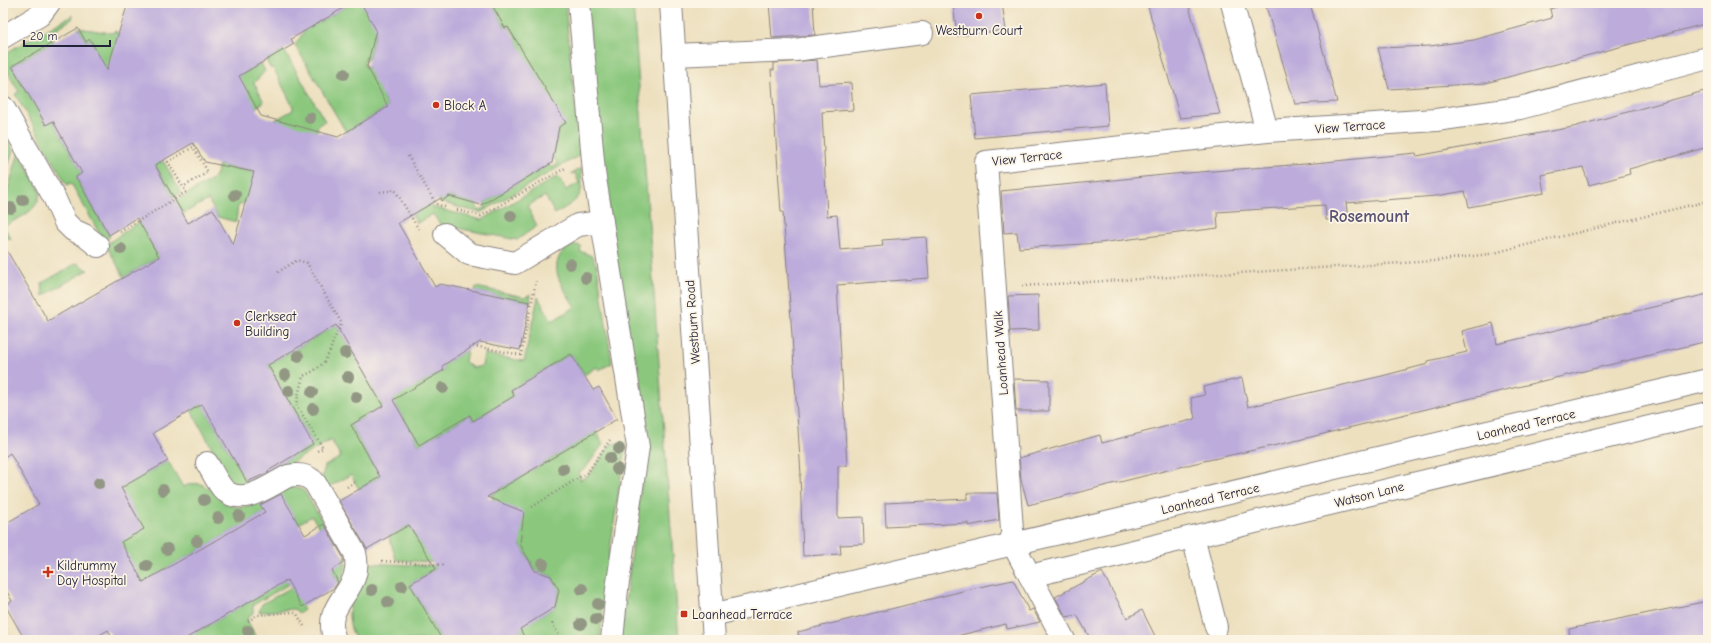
<svg xmlns="http://www.w3.org/2000/svg" width="1711" height="643" viewBox="0 0 1711 643" font-family="'Comic Neue',sans-serif">
  <rect width="100%" height="100%" fill="#fcf5e5"/>
  <filter id="ink" filterUnits="userSpaceOnUse"><feTurbulence type="fractalNoise" baseFrequency=".025" numOctaves="2"/><feDisplacementMap in="SourceGraphic" scale="8" xChannelSelector="R" yChannelSelector="G"/><feConvolveMatrix kernelMatrix="1 2 1 2 8 2 1 2 1" color-interpolation-filters="sRGB"/></filter>
  <filter id="wash" filterUnits="userSpaceOnUse"><feTurbulence type="fractalNoise" baseFrequency=".012" numOctaves="4" result="noise"/><feDisplacementMap in="SourceGraphic" scale="16" xChannelSelector="R" yChannelSelector="G"/><feGaussianBlur stdDeviation="0.9" result="paint"/><feColorMatrix in="noise" values="0 0 0 0 0 0 0 0 0 0 0 0 0 0 0 0 0 1.4 0 .05"/><feComposite in="paint" operator="in"/></filter>
  <g filter="url(#wash)">
    <rect width="100%" height="100%" fill="#ede0bf"/>
    <g fill="#8bc87e" stroke="#56755c">
      <polygon points="352,3 414,3 376,30 369,57 363,62 366,68 369,67 388,107 346,132 295,45 315,15 320,22"/>
      <polygon points="491,3 565,3 580,155 480,213 440,202 411,154 442,200 449,196 475,203 479,211 486,207 484,203 549,165 551,168 558,164 553,157 559,127 565,123 512,40 516,37 509,27 505,28"/>
      <polygon points="587,3 633,3 679,640 620,640 645,456 603,170"/>
      <path d="M73,15l-1,4 -23,14 5,9 -42,24 34,58 7,-3 29,52 -6,4 34,60 -7,3 -32,-57 -4,2 -52,-91 4,-2c-7,-13 -19,-27 -10,-41z"/>
      <polygon points="78,28 111,33 116,31 133,61 106,76 96,51 90,39 86,42"/>
      <polygon points="284,50 325,121 317,126 318,129 309,135 275,120 293,110 293,107 274,69 270,68 266,60"/>
      <polygon points="261,63 265,71 254,83 264,102 252,110 234,79"/>
      <polygon points="3,131 13,150 3,183"/>
      <path d="M19,152l21,39c-1,21 -20,26 -36,35l7,13 -8,-2v-31z"/>
      <polygon points="164,162 181,193 173,197 154,163"/>
      <path d="M406,164l26,43 50,13 76,-44 8,14 13,-7 -4,-10 -3,1v-1l9,-5c3,31 -1,30 -26,46l-10,-18 -18,10 10,20 -20,14 -75,-15 -3,-2 -6,-9 -16,9 -22,-37z"/>
      <polygon points="219,165 254,172 252,178 289,186 264,191 238,206 236,222 218,217 208,200 146,234 159,257 124,277 106,245 128,229 214,178"/>
      <path d="M576,245l5,1 -1,5 12,5 5,10 15,97 -13,7 -2,-3 -13,8 -13,-21 -60,36 3,6 -41,25 -3,-6 -51,30 -28,-49 21,-13 3,4 29,-17 -2,-4 25,-16 -2,12 8,6 9,-2 2,-12 40,7 14,-64 14,24 23,-14c-5,-9 -12,-18 -16,-28 -6,-14 0,-32 17,-34z"/>
      <polygon points="77,263 88,270 43,296 42,283"/>
      <polygon points="476,287 525,297 531,294 530,302 479,292 473,318 470,318"/>
      <polygon points="336,325 383,406 351,425 380,477 359,489 351,475 325,489 322,477 325,466 341,457 331,440 247,488 232,484 191,410 202,404 248,483 313,444 268,365"/>
      <polygon points="596,431 603,444 585,469 579,472 580,480 589,475 611,444 624,442 625,449 604,590 600,640 526,640 511,615 540,616 555,607 559,590 551,576 536,571 491,495"/>
      <path d="M130,446l16,28 22,-13 15,26c30,-15 31,23 60,20 18,-3 46,-32 62,-15l30,51 -5,3 -18,-30 -14,8 -13,-23 -142,81 -30,-9 8,-84z"/>
      <polygon points="409,525 416,536 427,530 446,563 396,560 389,536"/>
      <polygon points="341,554 346,564 342,588 331,569 302,607 304,610 299,613 294,609 259,612 262,604 338,561"/>
      <polygon points="327,556 328,561 253,605 253,613 247,619 257,640 192,640 190,636"/>
      <path d="M364,563l76,3 -30,18 32,56h-86c-16,-28 -1,-50 8,-77z"/>
    </g>
    <g id="blocks">
      <g fill="#bcabdb" fill-rule="evenodd">
        <path d="M128,3h224l-61,36 3,5 -55,32 22,40 77,21 50,-30 -21,-41 9,-36 -15,-27h130l14,25 3,-1 58,96 -7,4 -7,36 -71,42 -32,-9 -7,5 -1,-3 -43,25 37,64 5,-3 90,18 -10,48 -40,-8 -38,24 2,4 -51,30 26,45 51,-30 3,6 41,-25 -3,-6 60,-36 22,36 6,-3 18,32 -130,78 37,15 -4,32 15,27 16,5 8,14 -4,17 -35,22 6,11h-84l-32,-56 26,-15 -27,-44 -42,24 -28,-48 41,-24 -29,-52 32,-19 -47,-81 -68,40 45,79 -45,27 1,1 -22,10 -45,-78 -49,29 15,28 -47,27 23,41 -23,13 22,40 122,-70 -5,-7 21,-11 24,41 19,-11 19,33v6l-11,7 6,12 -4,6 -32,19 -15,-27 -104,60h-70l-5,-10 -17,10h-66l-20,-35 7,-4 -9,-17v-59l36,-21 -29,-51 -7,5v-214l45,77 111,-64 -22,-39 -28,17 -33,-58 6,-4 -29,-52 -7,4 -34,-59 66,-38 8,14 4,-3 17,31zM193,143l12,19 49,10 -21,73 -20,-36 -25,14 -33,-58z"/>
        <polygon points="769,3 813,3 815,35 772,38"/>
        <polygon points="953,3 1002,3 1006,30 957,36"/>
        <polygon points="1147,3 1188,3 1220,114 1180,118"/>
        <polygon points="1265,3 1310,3 1337,102 1295,104"/>
        <polygon points="1569,3 1708,3 1708,23 1486,83 1389,89 1378,48 1430,46 1474,40 1552,18 1550,9"/>
        <polygon points="817,60 819,85 851,83 853,110 822,112 827,216 837,215 840,250 883,246 882,240 926,237 929,278 837,285 847,466 838,466 838,518 863,517 864,544 840,545 841,554 803,556 800,475 801,475 790,305 783,212 781,212 771,70 774,70 774,63"/>
        <polygon points="1105,83 1108,126 975,138 971,95"/>
        <polygon points="1708,90 1708,147 1629,169 1630,174 1589,185 1583,167 1541,175 1544,193 1469,207 1465,191 1436,196 1346,203 1348,219 1326,220 1325,205 1217,212 1218,228 1099,243 1019,248 1017,232 1004,233 1001,191 1174,174 1305,164 1416,153 1417,156 1573,127"/>
        <polygon points="1708,294 1708,341 1286,443 1204,461 1028,505 1021,479 1019,458 1100,435 1102,443 1195,419 1191,398 1205,395 1203,387 1242,378 1248,407 1382,376 1428,364 1428,361 1467,352 1462,331 1493,323 1497,344"/>
        <polygon points="1038,295 1039,330 1010,331 1008,296"/>
        <polygon points="1014,379 1049,380 1049,411 1016,411"/>
        <polygon points="967,493 997,493 999,520 968,526 968,523 886,527 885,503 967,499"/>
        <polygon points="1102,572 1127,618 1142,610 1157,640 1086,640 1090,638 1077,615 1066,617 1055,597"/>
        <polygon points="1013,580 1029,611 1033,609 1040,622 1007,629 1006,624 940,640 799,640 798,632 975,588"/>
        <polygon points="1708,601 1708,640 1570,640 1569,629"/>
      </g>
    </g>
  </g>
  <g filter="url(#ink)">
    <use href="#blocks" fill-opacity="0" stroke="#88817d" stroke-width="1"/>
    <g fill="none" stroke-linecap="round" stroke-linejoin="round">
      <g stroke="#88817d" stroke-width="24">
        <g id="minor">
          <polyline points="579,3 594,172 638,447 617,589 612,640"/>
          <polyline points="1232,3 1267,131"/>
          <polyline points="3,37 40,15 49,3"/>
          <polyline points="674,55 795,50 922,33"/>
          <polyline points="3,107 54,197 65,222 73,230 84,235 98,246"/>
          <polyline points="445,234 469,254 515,263 578,225 602,222"/>
          <path d="M207,463c5,8 10,19 16,26 19,19 47,-4 65,-13 10,-2 19,-2 27,7l40,70c10,40 -35,48 -20,87"/>
          <polyline points="1193,537 1216,627"/>
          <polyline points="1030,576 1708,413"/>
          <polyline points="712,615 1708,380"/>
          <polyline points="1064,640 1013,544 986,162 1267,131 1436,120 1520,108 1708,58"/>
        </g>
      </g>
      <g stroke="#88817d" stroke-width="24">
        <polyline id="major" points="671,3 714,640"/>
      </g>
      <g stroke="#88817d" stroke-width="2.5" stroke-dasharray="1 3" stroke-linecap="butt">
        <polyline points="408,156 436,204 445,207"/>
        <polyline points="380,192 395,190 419,230"/>
        <polyline points="457,210 481,216 567,167"/>
        <polyline points="120,232 186,192 168,162 193,147 208,172 183,187"/>
        <path d="M278,272l19,-12 10,3 34,59c-1,7 -4,11 -7,17 -7,21 -10,28 -31,37l-7,28 27,44 -8,4"/>
        <polyline points="1022,286 1435,261 1489,254 1708,201"/>
        <polyline points="469,345 521,355 536,281"/>
        <polyline points="347,487 355,482"/>
        <polyline points="532,507 588,472 610,440"/>
        <polyline points="382,561 443,565"/>
        <polyline points="248,621 258,615 292,612 297,614 305,628"/>
        <polyline points="552,623 562,640"/>
      </g>
      <use href="#minor" stroke="#fff" stroke-width="22"/>
      <use href="#major" stroke="#fff" stroke-width="22"/>
    </g>
    <g fill="#929783">
      <circle cx="344" cy="74" r="6"/>
      <circle cx="310" cy="118" r="6"/>
      <circle cx="235" cy="195" r="6"/>
      <circle cx="23" cy="200" r="6"/>
      <circle cx="11" cy="208" r="6"/>
      <circle cx="511" cy="216" r="6"/>
      <circle cx="121" cy="249" r="6"/>
      <circle cx="570" cy="264" r="6"/>
      <circle cx="586" cy="278" r="6"/>
      <circle cx="345" cy="353" r="6"/>
      <circle cx="298" cy="356" r="6"/>
      <circle cx="285" cy="375" r="6"/>
      <circle cx="348" cy="377" r="6"/>
      <circle cx="443" cy="388" r="6"/>
      <circle cx="289" cy="391" r="6"/>
      <circle cx="312" cy="392" r="6"/>
      <circle cx="356" cy="397" r="6"/>
      <circle cx="313" cy="409" r="6"/>
      <circle cx="619" cy="449" r="6"/>
      <circle cx="610" cy="458" r="6"/>
      <circle cx="563" cy="469" r="6"/>
      <circle cx="617" cy="469" r="6"/>
      <circle cx="99" cy="483" r="6"/>
      <circle cx="163" cy="490" r="6"/>
      <circle cx="204" cy="500" r="6"/>
      <circle cx="239" cy="516" r="6"/>
      <circle cx="218" cy="518" r="6"/>
      <circle cx="197" cy="541" r="6"/>
      <circle cx="167" cy="549" r="6"/>
      <circle cx="543" cy="564" r="6"/>
      <circle cx="147" cy="566" r="6"/>
      <circle cx="402" cy="586" r="6"/>
      <circle cx="582" cy="589" r="6"/>
      <circle cx="372" cy="590" r="6"/>
      <circle cx="388" cy="602" r="6"/>
      <circle cx="598" cy="604" r="6"/>
      <circle cx="596" cy="619" r="6"/>
      <circle cx="581" cy="624" r="6"/>
      <circle cx="248" cy="631" r="6"/>
    </g>
  </g>
  <g fill="#c8321e" stroke="#fcf5e5" stroke-width="1.5">
    <circle cx="979" cy="16" r="4"/>
    <circle cx="436" cy="105" r="4"/>
    <circle cx="237" cy="323" r="4"/>
    <path d="M46 566h4v4h4v4h-4v4h-4v-4h-4v-4h4z"/>
    <rect x="680" y="610" width="8" height="8" rx="2"/>
  </g>
  <g text-anchor="middle" stroke-width="3.5" stroke-linejoin="round" paint-order="stroke">
    <g font-size="13" fill="#22223b" stroke="#fcf5e5" text-anchor="start">
      <text x="979" y="35" text-anchor="middle">Westburn Court</text>
      <text x="444" y="110">Block A</text>
      <text x="245" y="321">Clerkseat<tspan x="245" dy="15">Building</tspan></text>
      <text x="57" y="570">Kildrummy<tspan x="57" dy="15">Day Hospital</tspan></text>
      <text x="692" y="619">Loanhead Terrace</text>
    </g>
    <g font-size="13" fill="#22223b" stroke="#fcf5e5">
      <text transform="translate(1350 126) rotate(-4)" y="5">View Terrace</text>
      <text transform="translate(1027 157) rotate(-6)" y="5">View Terrace</text>
      <text transform="translate(692 322) rotate(-94)" y="5">Westburn Road</text>
      <text transform="translate(1000 353) rotate(-94)" y="5">Loanhead Walk</text>
      <text transform="translate(1526 424) rotate(-13)" y="5">Loanhead Terrace</text>
      <text transform="translate(1369 494) rotate(-14)" y="5">Watson Lane</text>
      <text transform="translate(1210 498) rotate(-13)" y="5">Loanhead Terrace</text>
    </g>
    <g font-size="17" font-weight="bold" fill="#585273" stroke="#fcf5e5">
      <text x="1369" y="222">Rosemount</text>
    </g>
  </g>
  <rect width="1711" height="643" fill="none" stroke="#fcf5e5" stroke-width="16"/>
  <path d="M24 40v6h86v-6" fill="none" stroke="#22223b" stroke-width="2"/>
  <text x="30" y="40" font-size="12" fill="#22223b" stroke="#fcf5e5" stroke-width="3" paint-order="stroke">20 m</text>
</svg>
